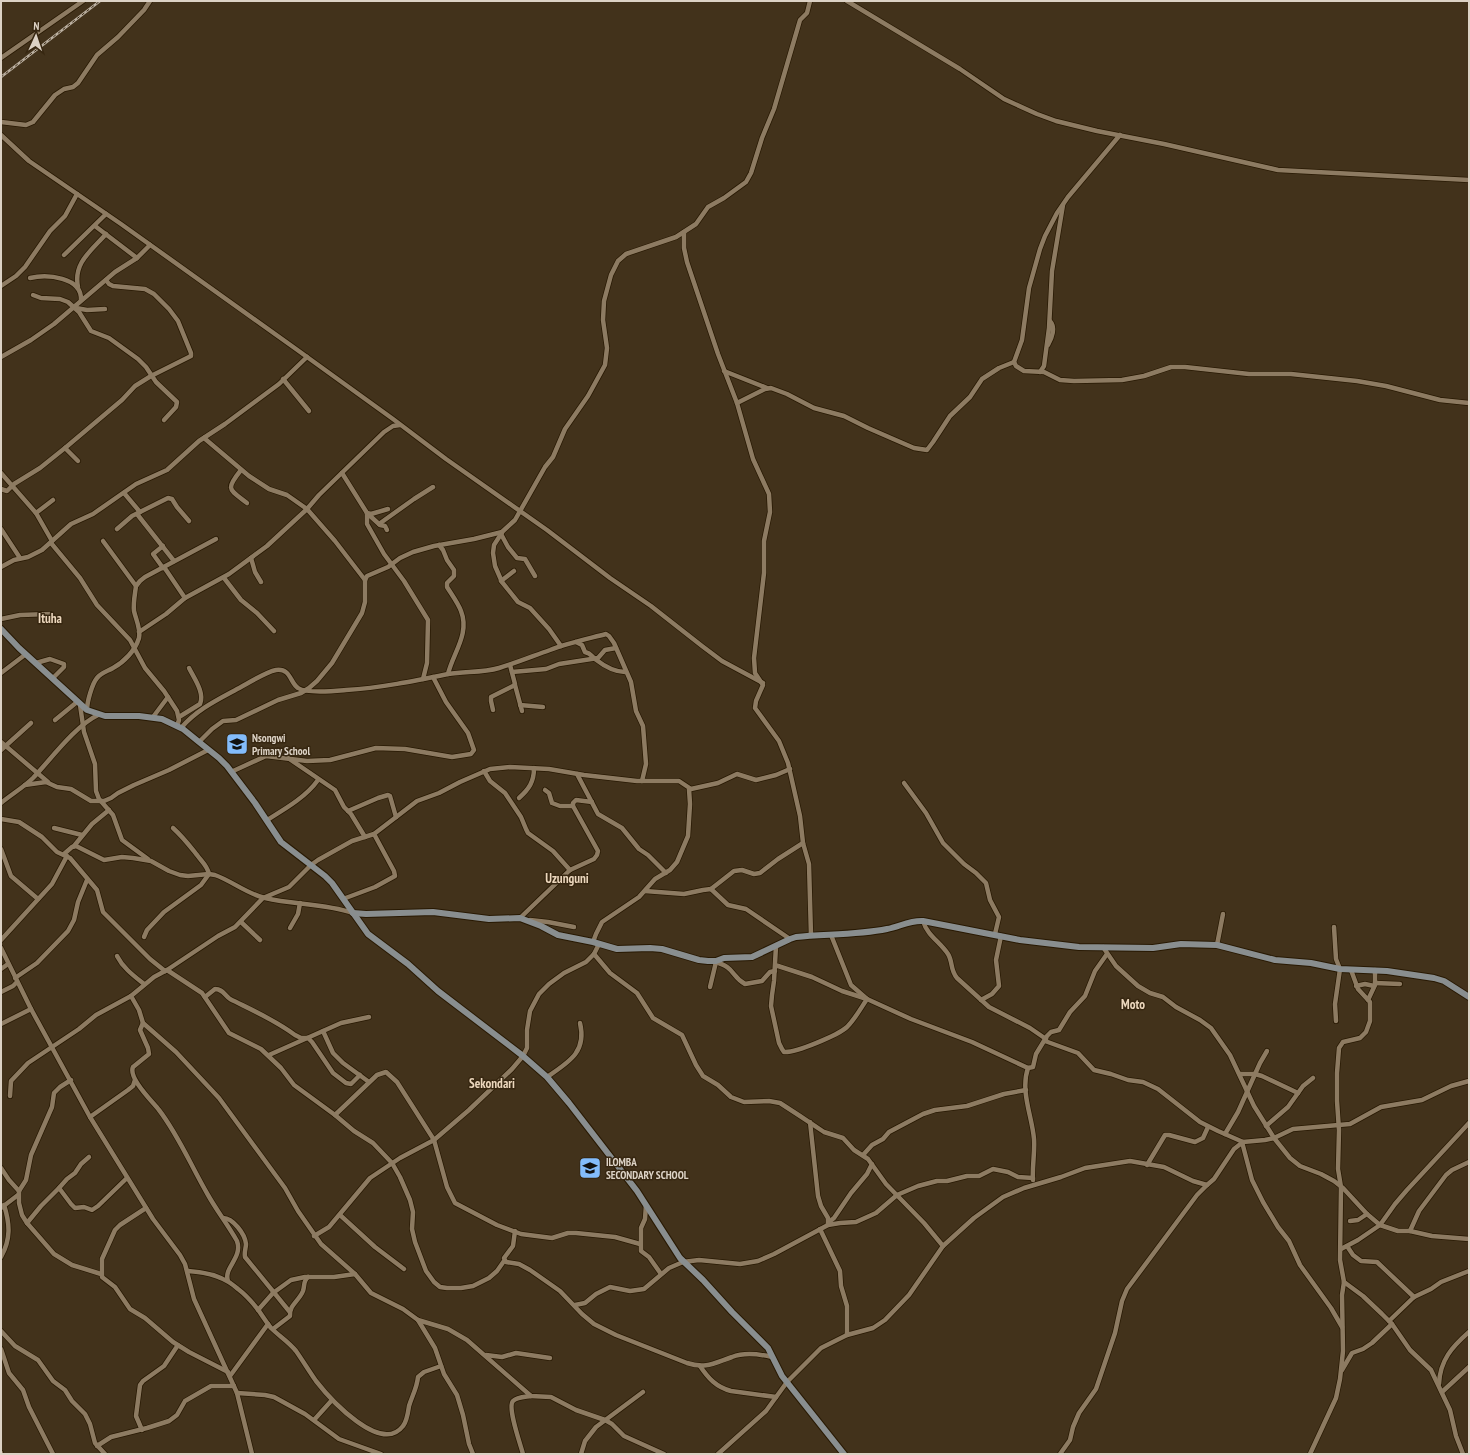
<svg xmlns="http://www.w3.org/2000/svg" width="1470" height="1455" viewBox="0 0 1470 1455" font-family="'PT Sans Narrow',sans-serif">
  <rect width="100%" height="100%" fill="#42321b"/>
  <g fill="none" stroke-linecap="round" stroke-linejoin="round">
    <g stroke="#281903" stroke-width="6">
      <g id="street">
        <polyline points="847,1 960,69 1004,99 1037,114 1056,121 1097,131 1164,144 1278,170 1469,180"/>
        <polyline points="1,58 83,1"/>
        <polyline points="1,122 26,125 33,122 55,95 64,89 73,87 78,83 97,55 118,37 144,10 150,1"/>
        <polyline points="1,135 29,161 121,224 296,349 393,419 446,459 547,530 610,578 651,606 702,646 722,661 763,683"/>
        <polyline points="1120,135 1068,197 1057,213 1045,236 1040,249 1029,288 1022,340 1014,362 1016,366 1024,371 1044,372 1060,380 1074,381 1122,380 1144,376 1171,367 1185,367 1249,374 1291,374 1357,381 1386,386 1440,400 1469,403"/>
        <polyline points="95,226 137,258"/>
        <polyline points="684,232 684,248 687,262 718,354 737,403 753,459 769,494 770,512 764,541 764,573 754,658 755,673 763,685 756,701 755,708 779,741 788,763 800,816 803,843 809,864 811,936"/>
        <polyline points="64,255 106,214"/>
        <path d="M30,278c17,-4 52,-1 51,22"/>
        <polyline points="1,286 16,276 25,267 50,231 65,216 77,194"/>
        <path d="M78,287c-5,-24 13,-36 28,-53"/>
        <polyline points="33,295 41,298 60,299 68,302 79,312 91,331 109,338 138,359 146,367 156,382 177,402 176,407 164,420"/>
        <polyline points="76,308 87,310 105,309"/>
        <path d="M1048,345c4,-7 8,-18 2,-24"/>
        <polyline points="1,357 31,340 54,324 115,272 137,258 150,245"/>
        <polyline points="724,371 767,388"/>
        <polyline points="1040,372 1044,366 1049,328 1052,271 1063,205"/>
        <polyline points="283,379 309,411"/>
        <polyline points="737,403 765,389 771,388 787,394 814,408 844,416 868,428 914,448 927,450 933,442 950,416 970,397 982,379 999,368 1014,362"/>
        <polyline points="204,438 249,476 269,489 287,495 307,509 335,541 365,580"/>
        <polyline points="65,448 78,461"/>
        <path d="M241,470c-16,20 -12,19 6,33"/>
        <polyline points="1,473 36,513 52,541"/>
        <polyline points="342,473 367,513 371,514 388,509"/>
        <polyline points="1,489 7,491 14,484 40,468 65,448 122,400 135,386 151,376 191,356 191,353 178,321 169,309 154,294 145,289 113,286 109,284 106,280"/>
        <polyline points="124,493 140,512"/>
        <polyline points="36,513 53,500"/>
        <polyline points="367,513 367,524 384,554 404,581 428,620 427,663 423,679"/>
        <polyline points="137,514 174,561"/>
        <polyline points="368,514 380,525 385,526 387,530"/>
        <polyline points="379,524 414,499 433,487"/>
        <polyline points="1,529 20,558"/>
        <polyline points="117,529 132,516 168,498 172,499 177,507 189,521"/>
        <polyline points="501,534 508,547 517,558 525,559 535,576"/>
        <polyline points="103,541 136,586"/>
        <polyline points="51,543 80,578 97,605 130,640 145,668 164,691 177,711 179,720 177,726"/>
        <path d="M439,545l4,5 4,10 7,10v6l-7,7v4c5,8 11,16 14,24 9,23 -8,42 -13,63"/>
        <polyline points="251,558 255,572 261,582"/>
        <polyline points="1,567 14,560 28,557 42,550 71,524 93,514 136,484 167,470 199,441 225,424 279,384 307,357"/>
        <polyline points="164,567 185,598"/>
        <polyline points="163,568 153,554 163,546"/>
        <polyline points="224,578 241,600 257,613 274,631"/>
        <polyline points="501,581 514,571"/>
        <polyline points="1,619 20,615 50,614"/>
        <polyline points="139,632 166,614 185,598 229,574 267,546 307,509 319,495 384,432 393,426 400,425"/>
        <path d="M576,642l6,3 3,7c7,2 5,3 10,7 9,7 19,13 30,13"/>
        <polyline points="561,646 549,629 530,608 518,602 502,582 495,566 493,553 494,545 503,531 515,520 545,467 553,457 565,429 588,396 605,365 607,348 603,320 604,301 611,275 618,261 626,254 676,237 696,224 708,207 724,198 746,182 751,173 762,138 774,109 798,27 800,20 807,13 810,1"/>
        <polyline points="36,663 50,659 64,664 64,667 53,678"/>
        <polyline points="512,672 546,669 559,664 598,658 605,650 616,648"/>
        <polyline points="1,673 26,654"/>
        <polyline points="515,685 522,711"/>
        <polyline points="80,705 84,732 95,764 96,791 99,799 113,815 122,840 148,859"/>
        <polyline points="520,705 543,707"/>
        <path d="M87,710c0,-8 5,-26 10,-32 4,-5 11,-7 16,-10 11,-6 22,-17 26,-30 2,-9 -3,-18 -5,-27 -1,-8 1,-17 2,-25l4,-5 5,-4 71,-38"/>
        <polyline points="493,710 491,701 491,697 513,686 515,684 510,665"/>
        <polyline points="153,717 168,697"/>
        <path d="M179,717l21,-13c5,-11 -6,-26 -11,-36"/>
        <polyline points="55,720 77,702"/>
        <path d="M181,728c16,-19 38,-29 60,-41 9,-5 25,-15 35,-17 15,-2 14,13 22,18 9,6 37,3 48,2 34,-2 68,-9 102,-16 17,-3 34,-1 51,-6 17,-5 34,-12 51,-18 18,-7 37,-11 56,-16l3,2 5,7 17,39 5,29 7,15 3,38 -4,17"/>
        <polyline points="1,742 48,782"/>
        <polyline points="199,742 212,729 223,721 236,720 278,700 301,693 309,688 317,681 332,663 362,613 365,602 365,580 367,576 388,567 400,558 413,552 434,546 474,539 502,532"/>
        <polyline points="1,750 31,723"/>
        <polyline points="288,758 335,790 344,807 351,814 365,837"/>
        <polyline points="484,771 490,781 505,793 521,817 526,829 528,833 553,851 570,870"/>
        <polyline points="231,772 266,756 307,761 330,760 376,748 405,749 452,757 471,754 474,750 468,733 446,702 433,677"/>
        <polyline points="577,774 598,814 622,828 639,849 648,855 666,873"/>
        <polyline points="904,783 926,813 943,843 964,864 976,873 986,883 990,900 999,917 995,934"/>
        <polyline points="25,785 46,782 57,787 71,789 91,801 104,801 111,798 118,793 134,785 169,770 208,750"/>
        <polyline points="545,790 549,793 552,803 560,806 573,806"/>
        <path d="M519,798c10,-9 15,-16 15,-30"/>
        <path d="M1,803c11,-9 23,-16 32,-25 18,-19 42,-52 65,-63"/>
        <polyline points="348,811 378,798 388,795 390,796 396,817"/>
        <polyline points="1,819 19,822 42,837 57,852 70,858 97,890 103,912 150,959 165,971"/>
        <path d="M267,820c18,-11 39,-23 51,-40"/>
        <polyline points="54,828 82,835"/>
        <polyline points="74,846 92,824 109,810"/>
        <polyline points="1,849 11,876 38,899"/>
        <path d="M64,854l8,-7 4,-1 28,14 18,-3 11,1 18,3 18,10 11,4 8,1 21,-2 6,1c17,6 32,19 50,23 29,7 59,5 88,15"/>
        <polyline points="711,889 734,871 742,870 754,874 760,873 778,859 803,843"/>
        <polyline points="645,891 684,894 703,890 711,889 728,905 746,909 790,939"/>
        <polyline points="343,899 375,887 395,876 394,871 374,834"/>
        <polyline points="520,918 570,870 594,859 597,855 598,851 573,806 573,803 576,800 592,802"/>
        <polyline points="530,920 548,922 574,927"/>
        <path d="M923,921c4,14 17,21 25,33 5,8 2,16 9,24l32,29 41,21 16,11"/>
        <polyline points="241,922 260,940"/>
        <polyline points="1334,927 1336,959 1340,969 1335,1004 1336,1021"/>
        <polyline points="290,928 298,914 300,903"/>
        <polyline points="831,935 851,985 867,999 911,1019 972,1042 1028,1068"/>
        <path d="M144,937l3,-7 17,-18 37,-27 8,-11c-2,-9 -7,-12 -12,-19 -8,-10 -14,-18 -24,-27"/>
        <polyline points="1,940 52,884 67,856"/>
        <polyline points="593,942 596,934 602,922 639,897 655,879 670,870 677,862 688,836 690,804 689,789"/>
        <polyline points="1217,945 1223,914"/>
        <polyline points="1103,947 1116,966 1138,986 1150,993 1163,997 1176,1007 1200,1020 1211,1028 1230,1055 1254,1106 1274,1138 1290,1158 1300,1166 1321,1174 1334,1181 1343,1188 1367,1214 1380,1225 1398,1231 1410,1231 1432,1236 1469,1239"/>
        <polyline points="1,948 31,1009 90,1117 153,1219 180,1255 185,1264 194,1299 237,1393 252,1454"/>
        <polyline points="594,954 610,973 637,993 653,1018 682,1035 696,1065 703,1076 718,1085 731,1097 744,1102 769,1101 780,1103 800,1116 824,1132 843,1138 854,1150 868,1159 886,1184 924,1223 943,1246"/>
        <path d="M117,956c6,12 17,20 27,28"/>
        <path d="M715,962c20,5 16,14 30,22l17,-3 8,-9 5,-1"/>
        <path d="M775,965l37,12 30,14 25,8c-6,9 -12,20 -20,28 -9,8 -51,26 -63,25l-2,-3 -3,-6 -8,-37 1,-11 2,-14 2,-35"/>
        <polyline points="1,969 8,964"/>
        <polyline points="167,970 202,993 229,1033 261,1049 281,1068 294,1085 335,1115 354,1131 373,1143 392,1163 400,1177 410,1200 413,1212 412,1229 415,1242 426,1271 434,1282 440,1287 447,1288 461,1288 473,1286 489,1278 497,1271 504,1261"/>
        <polyline points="15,978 37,963 68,931 74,920 78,902 87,880"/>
        <polyline points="1375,983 1400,984"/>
        <polyline points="1356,986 1365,984 1374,986"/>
        <polyline points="710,987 716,962"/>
        <polyline points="1,992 13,986 17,982"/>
        <polyline points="131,996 139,1010 143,1023 176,1052 219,1098 285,1188 298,1211 321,1244 355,1274 371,1293 403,1309 418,1320 448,1329 467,1340 531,1396 551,1397 576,1410 605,1420 612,1424 624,1436 664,1454"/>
        <path d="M205,997l10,-8c8,0 9,6 15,10 22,11 45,21 65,36l6,3h7l4,4 21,31 13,10 5,1 9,-9"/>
        <polyline points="981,1000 992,994 999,986 996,960 1001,936"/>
        <polyline points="1368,1000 1375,985 1375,970"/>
        <path d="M143,1023l-3,7 8,18 1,6 -16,13c-5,11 19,34 26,43 20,26 32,56 49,85 9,16 20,30 29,46 6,17 -14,27 -9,40"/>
        <polyline points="1,1024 31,1009"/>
        <polyline points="323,1031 333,1053 343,1063 369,1082"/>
        <polyline points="1045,1041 1078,1053 1094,1070 1111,1074 1128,1080 1143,1082 1158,1089 1200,1122 1218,1131 1243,1142"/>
        <polyline points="269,1055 341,1023 369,1017"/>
        <polyline points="1240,1074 1255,1074 1262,1076 1298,1093"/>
        <path d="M547,1077c22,-15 40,-25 33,-54"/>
        <polyline points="71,1080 60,1087 54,1093 52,1107 31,1155 26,1180 19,1191 19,1203 22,1215 27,1223 54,1254 72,1265 101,1274"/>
        <polyline points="10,1096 11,1081 28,1063 79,1029 96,1015 131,996 154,977 167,970 218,936 235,927 263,898 289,887 311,865 318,860 352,841 374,834 417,801 439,793 460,782 490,769 510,767 549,769 584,775 637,781 679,781 691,789 718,783 737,774 756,780 776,775 790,769"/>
        <polyline points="335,1115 377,1075 386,1072 397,1082 434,1140 447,1187 455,1203 497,1225 521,1234 552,1238 568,1233 576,1233 615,1237 640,1244"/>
        <polyline points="90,1117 128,1090 133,1086 135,1080"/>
        <polyline points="810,1122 818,1196 821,1206 828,1218 828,1225"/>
        <polyline points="1266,1126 1288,1107 1303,1086 1313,1078"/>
        <polyline points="1225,1134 1238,1112 1260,1063 1267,1051"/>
        <polyline points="1242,1142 1252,1180 1263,1202 1278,1227 1289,1241 1300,1265 1331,1308 1342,1327"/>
        <polyline points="863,1155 872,1145 883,1139 889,1132 923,1114 935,1110 967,1106 1004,1094 1026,1090"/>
        <polyline points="1147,1165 1165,1135 1169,1135 1195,1142 1203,1138 1208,1127"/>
        <polyline points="1,1168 9,1180 19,1191"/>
        <path d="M1033,1180c-1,-14 2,-27 1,-41 -2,-23 -14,-48 -6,-71l5,-1 3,-13 11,-18 4,-4 8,-2 11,-18 15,-16 10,-25 12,-17"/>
        <polyline points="59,1188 71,1204 75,1208 84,1207 92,1210 98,1206 127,1178"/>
        <polyline points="646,1205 645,1219 641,1228 641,1251 649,1257 661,1274"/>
        <polyline points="1,1208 18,1195"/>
        <polyline points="146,1208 120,1225 115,1230 102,1259 102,1277 115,1287 130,1309 145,1318 173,1342 189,1352 228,1372"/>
        <polyline points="340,1215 375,1247 404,1269"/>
        <path d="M223,1218c10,0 22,16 23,26 0,4 -2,8 -1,13l44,54"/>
        <polyline points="1350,1221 1358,1220 1367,1214"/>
        <polyline points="829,1222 834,1218 851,1193 867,1174 872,1164"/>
        <polyline points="27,1223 41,1206 59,1188 67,1179 75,1173 81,1164 89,1157"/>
        <polyline points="820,1229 840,1271 841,1286 847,1306 847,1335"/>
        <path d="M515,1231l-2,15 -9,12 2,4 13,2 11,6 30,21 22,23 12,10 22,11 71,28c19,6 27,0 45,-6 13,-5 27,-3 40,0"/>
        <polyline points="1410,1231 1419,1211 1446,1175 1452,1170 1469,1162"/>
        <polyline points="314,1236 329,1227 370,1178 400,1158 434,1140 469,1110 512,1069 523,1056 527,1048 527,1030 530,1011 539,994 549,984 564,973 586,962 594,954 599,944"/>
        <polyline points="1347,1246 1353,1255 1361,1261 1377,1262 1414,1297"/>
        <polyline points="1341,1249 1358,1240 1380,1225 1395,1204 1407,1190 1469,1123"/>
        <path d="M1,1257c10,-18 9,-33 3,-52"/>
        <path d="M188,1271c18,1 36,5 50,18 8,6 15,14 21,22 4,6 8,12 12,17 8,8 18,14 25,23 7,10 13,20 20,30 14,18 65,74 87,45 4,-5 5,-13 6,-20 3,-10 8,-18 9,-29l6,-5 17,-6"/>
        <polyline points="1344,1282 1363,1296 1382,1314 1392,1324 1410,1350 1431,1370 1450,1410 1456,1436 1463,1454"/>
        <polyline points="575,1305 585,1303 596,1294 610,1287 630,1291 644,1289 669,1268 683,1262 699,1260 740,1264 758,1261 774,1254 828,1225 840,1223 856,1222 876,1213 897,1195 918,1186 937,1181 947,1181 967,1176 979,1176 993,1169 1008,1172 1018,1177 1033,1178"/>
        <polyline points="258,1310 273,1293 291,1280 305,1277 334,1277 355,1274"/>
        <polyline points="418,1320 435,1348 444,1374 457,1395 463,1415 469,1444 473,1454"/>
        <polyline points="1389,1321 1414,1297 1431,1289 1441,1282 1469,1271"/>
        <path d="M273,1329l17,-13c-1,-11 9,-15 13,-25 2,-6 0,-10 5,-14"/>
        <polyline points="1,1331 15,1346 38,1360 53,1381 65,1390 72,1401 85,1414 90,1424 95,1443 105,1454"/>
        <polyline points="1,1349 9,1373 23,1390 29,1407 53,1454"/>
        <polyline points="486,1355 502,1357 516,1353 550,1358"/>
        <path d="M700,1366c8,12 16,21 31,25l45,6"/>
        <polyline points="1342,1370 1352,1353 1363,1349 1372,1343 1392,1324"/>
        <polyline points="230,1376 268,1324"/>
        <path d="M1439,1384c1,-24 13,-37 30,-52"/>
        <polyline points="1442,1392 1469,1367"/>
        <polyline points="237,1393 265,1395 274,1397 305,1414 339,1439 381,1454"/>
        <polyline points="314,1420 332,1400"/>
        <polyline points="142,1430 136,1416 140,1385 143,1381 164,1366 178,1345"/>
        <polyline points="97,1446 111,1437 147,1428 169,1421 177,1415 185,1401 211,1386 234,1386"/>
        <polyline points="1,1453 1,1454"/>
        <path d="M523,1454c-2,-8 -16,-47 -10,-53 4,-4 12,-4 18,-5"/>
        <polyline points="581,1454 585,1441 596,1427 643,1392"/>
        <polyline points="718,1454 766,1411 787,1382 821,1348 847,1335 873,1328 885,1320 909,1295 943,1246 974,1218 1003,1197 1024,1188 1061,1177 1085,1168 1130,1161 1164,1167 1193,1181 1207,1185 1214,1179 1234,1149 1243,1142 1265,1140 1274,1138 1293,1129 1350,1124 1381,1107 1422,1100 1451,1086 1469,1081"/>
        <polyline points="1060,1454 1070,1440 1073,1427 1079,1413 1096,1389 1115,1333 1122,1301 1127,1289 1197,1195 1207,1185"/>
        <polyline points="1310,1454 1336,1398 1340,1379 1343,1351 1342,1295 1344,1282 1340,1260 1341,1187 1338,1169 1339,1130 1337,1101 1337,1073 1339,1048 1343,1042 1360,1038 1366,1032 1370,1021 1370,1002 1358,989 1351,970"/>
      </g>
    </g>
    <g stroke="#281903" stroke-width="8">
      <g id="secondary">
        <polyline points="1,629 19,648 87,710 105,716 139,716 162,719 183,729 199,742 219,758 227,766 255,803 281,842 325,876 332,883 368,934 408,964 438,991 523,1056 547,1077 569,1103 637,1191 680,1258 703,1280 732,1312 768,1348 782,1376 844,1454"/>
        <path d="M353,913l13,1 67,-2 56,7 31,-1 21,8 17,9 35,7 24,7 33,-1 12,1 37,11 9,1h8l8,-3 28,-1 38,-18 6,-2c30,-3 61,-2 91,-8 12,-2 23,-9 36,-8l97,19 59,7 74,1 28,-4 36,1 58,15 36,3 29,6 47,2 47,7 10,3 25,16"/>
      </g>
    </g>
    <use href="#street" stroke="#8d7b62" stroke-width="4.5"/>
    <use href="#secondary" stroke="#898e8f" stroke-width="6"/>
    <g stroke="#bbb0a1" stroke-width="2.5">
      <polyline id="rail" points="1,77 100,1"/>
    </g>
    <use href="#rail" stroke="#372711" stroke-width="1" stroke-dasharray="3" stroke-linecap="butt"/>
  </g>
  <defs>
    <g id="school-square" transform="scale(1.15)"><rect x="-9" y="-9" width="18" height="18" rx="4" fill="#83bcfb" stroke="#372711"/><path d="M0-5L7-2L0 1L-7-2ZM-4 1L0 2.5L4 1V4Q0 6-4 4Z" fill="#111"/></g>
  </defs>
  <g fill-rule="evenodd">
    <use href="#school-square" x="237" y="744"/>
    <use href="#school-square" x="590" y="1168"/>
  </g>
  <g text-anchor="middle" stroke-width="3" stroke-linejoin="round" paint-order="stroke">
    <g font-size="11" font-weight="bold" fill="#dcd2c5" stroke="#372711" text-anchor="start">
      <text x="252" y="742">Nsongwi<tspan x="252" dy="13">Primary School</tspan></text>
      <text x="606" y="1166">ILOMBA<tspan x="606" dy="13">SECONDARY SCHOOL</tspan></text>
    </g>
    <g font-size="13" font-weight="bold" fill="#ecd7bd" stroke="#372711">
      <text x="50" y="623">Ituha</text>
      <text x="567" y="883">Uzunguni</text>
      <text x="1133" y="1009">Moto</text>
      <text x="492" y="1088">Sekondari</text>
    </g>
  </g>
  <rect width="1470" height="1455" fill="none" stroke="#dcd2c5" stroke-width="4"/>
  <g transform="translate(36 36) rotate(3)" stroke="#372711" stroke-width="3" paint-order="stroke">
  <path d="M0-3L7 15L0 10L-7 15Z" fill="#dcd2c5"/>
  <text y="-6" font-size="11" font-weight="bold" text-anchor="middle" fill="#dcd2c5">N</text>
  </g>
</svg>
